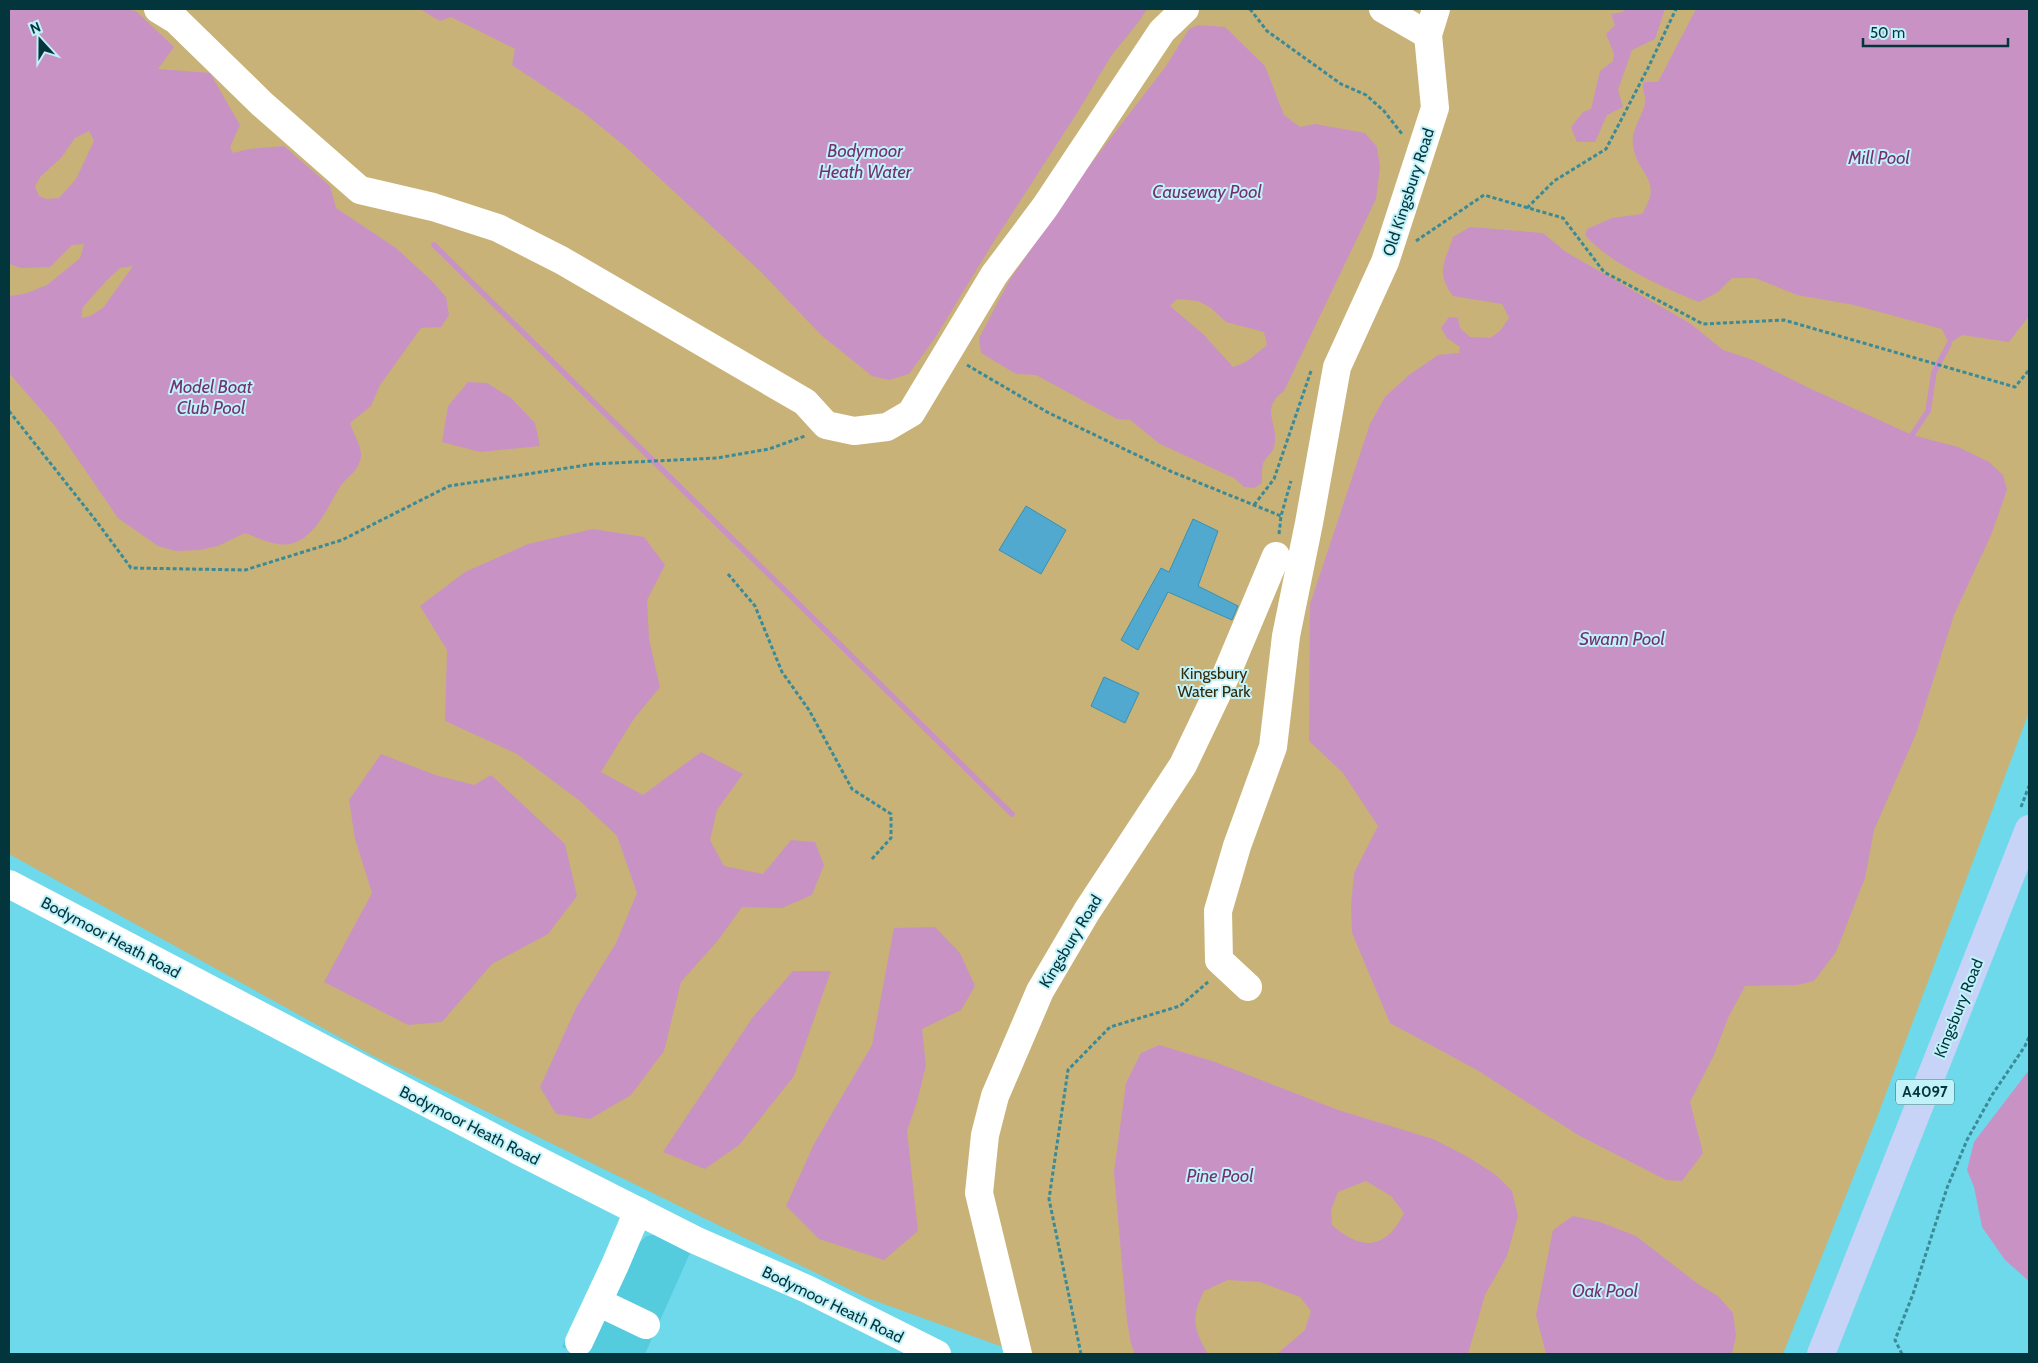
<svg xmlns="http://www.w3.org/2000/svg" width="2038" height="1363" viewBox="0 0 2038 1363" font-family="Cabin,sans-serif">
  <rect width="100%" height="100%" fill="#6ed9ea"/>
  <polygon fill="#54ccde" points="656,1234 691,1251 645,1354 577,1354 562,1347 605,1260 640,1242 647,1236"/>
  <polygon fill="#c8b277" points="9,9 2029,9 2029,712 1876,1120 1783,1354 1022,1354 867,1298 373,1056 9,854"/>
  <g fill="#c992c5" fill-rule="evenodd">
    <path d="M9,9h114l13,2 38,36 -16,22 52,4 30,52 -10,22 3,6 16,-4 35,-3 46,40 6,22 60,40 37,34 13,15 3,18 -8,12 -20,1 -41,57 -9,21 -21,17c3,10 12,24 11,33 -2,16 -14,20 -21,31 -13,20 -24,51 -50,57 -15,3 -31,-6 -45,-11l-27,13 -18,4 -24,1 -18,-5 -40,-28 -63,-92 -46,-53v-80l2,3 16,-3 20,-8 33,-27 4,-14 -12,1 -22,22 -29,1 -12,-4zM89,131l5,10 -18,38 -17,19 -12,1 -8,-3 -4,-10 6,-10 20,-18 14,-20zM133,266l-30,42 -13,8 -9,2 2,-11 23,-26 14,-13z"/>
    <polygon points="420,9 1147,9 1137,24 1111,56 1079,110 991,246 935,338 909,374 889,380 872,376 821,335 760,271 627,148 584,113 512,65 515,49 451,17 440,21"/>
    <polygon points="1624,9 1665,9 1655,39 1632,50 1618,90 1623,107 1607,115 1595,142 1577,142 1571,127 1583,112 1591,109 1600,71 1613,61 1614,54 1606,34 1615,25 1611,14 1623,12"/>
    <path d="M1696,9h333v307l-20,26 -47,-7 -13,9 -7,-15 -88,-24 -57,-10 -42,-17h-23l-14,14 -19,10c-35,-14 -89,-38 -114,-67l2,-6 25,-11 30,-4c22,-36 -4,-37 -9,-68 -3,-17 12,-32 12,-45 1,-8 -4,-9 -1,-19h14z"/>
    <path d="M1199,25l26,2 40,39 19,49 16,12 15,-3 50,9 12,14 3,20 -4,32 -92,192c-26,19 -4,32 -10,56 -1,5 -6,8 -9,13 -4,5 -3,16 -3,23l-8,5 -10,-1 -10,-9 -74,-34 -30,-24 -13,-1 -81,-44 -20,-1 -35,-21 -2,-15 30,-57 74,-107 83,-108 23,-37zM1177,299l21,2 13,7 15,14 38,10 3,13 -21,17 -13,5 -30,-33 -33,-28z"/>
    <path d="M1470,227l73,6 23,19 125,72 32,26 30,10 56,28 103,47 46,12 31,15 14,13 4,15 -16,45 -37,80 -38,119 -42,96 -9,48 -29,74 -22,29 -17,4 -52,1 -17,32 -14,37 -24,47 13,51 -21,28 -16,-1 -88,-45 -101,-65 -87,-47 -38,-90 -1,-26 3,-34 24,-47 -35,-53 -34,-32 1,-137 60,-180 15,-27 24,-22 29,-20 21,-2 1,-6 -13,-9 -6,-10 8,-11 9,1 2,10 10,9 20,1 10,-7 9,-13 -7,-14 -49,-8c-18,-24 -8,-34 0,-59z"/>
    <polygon points="468,382 487,383 511,398 535,423 540,446 480,452 442,442 448,406"/>
    <polygon points="593,529 644,537 665,565 647,600 649,639 660,687 633,720 601,772 643,795 701,752 743,774 717,810 710,840 724,866 763,874 791,840 815,842 824,865 812,895 782,908 742,907 719,939 681,982 664,1051 631,1095 590,1119 556,1114 540,1087 577,1006 616,943 637,893 617,836 580,801 517,754 445,721 447,650 420,606 465,572 528,544"/>
    <polygon points="381,754 435,775 474,785 491,775 565,844 577,896 548,934 492,964 442,1022 408,1025 324,982 372,893 355,839 349,800"/>
    <polygon points="935,927 960,953 975,986 961,1010 922,1029 926,1065 917,1102 907,1131 918,1231 884,1260 819,1239 786,1206 814,1144 872,1045 894,928"/>
    <polygon points="793,971 831,971 794,1076 739,1145 705,1169 663,1152 753,1017"/>
    <path d="M1159,1045l56,17 123,48 95,29 35,18 28,18 16,16 6,25 -11,40 -22,39 -17,59h-191l28,-24 6,-19 -11,-14 -40,-15 -32,-2 -24,11c-13,27 -11,37 4,63h-73l-4,-10 -4,-23 -13,-149 12,-89 15,-30zM1366,1181l25,15 13,17c-18,37 -43,38 -72,12l-1,-15 7,-18z"/>
    <polygon points="2029,1070 2029,1281 2005,1260 1982,1227 1974,1187 1967,1170 1974,1142"/>
    <polygon points="1573,1216 1600,1222 1636,1236 1698,1284 1718,1296 1733,1313 1736,1336 1732,1354 1546,1354 1536,1315 1553,1230"/>
  </g>
  <g fill="none" stroke-linecap="round" stroke-linejoin="round">
    <g stroke="#c992c5" stroke-width="5.5">
      <polyline points="434,245 1012,814"/>
      <polyline points="1912,435 1928,411 1934,372 1949,344"/>
    </g>
  </g>
  <g fill="#51a9cf" stroke="#3691b6">
    <polygon points="1026,506 1066,530 1041,574 999,550"/>
    <polygon points="1193,519 1218,531 1198,586 1238,606 1232,620 1168,592 1138,650 1121,640 1161,568 1169,572"/>
    <polygon points="1104,677 1139,693 1125,723 1091,706"/>
  </g>
  <g fill="none" stroke-linecap="round" stroke-linejoin="round">
    <g stroke="#3a8a97" stroke-width="3" stroke-dasharray="4 2.5" stroke-linecap="butt">
      <polyline points="1250,9 1267,31 1341,84 1366,95 1384,111 1402,134"/>
      <polyline points="1527,208 1554,181 1606,149 1648,68 1676,9"/>
      <polyline points="1416,241 1484,195 1563,218 1604,272 1703,324 1784,320 2015,387 2029,370"/>
      <polyline points="967,365 1047,412 1170,471 1281,516"/>
      <polyline points="9,411 97,522 131,568 245,570 342,540 449,486 593,464 717,458 769,449 805,436"/>
      <polyline points="1254,505 1274,479 1311,371"/>
      <polyline points="1279,534 1281,516 1291,481"/>
      <polyline points="728,574 755,606 782,672 809,710 852,789 891,814 891,838 871,860"/>
      <polyline points="2021,807 2029,786"/>
      <polyline points="1081,1354 1049,1199 1068,1070 1110,1027 1180,1006 1208,982"/>
      <polyline points="1902,1354 1895,1340 1913,1294 1947,1188 1967,1140 1992,1095 2025,1046 2029,1037"/>
    </g>
    <g stroke="#fff" stroke-width="28">
      <polyline points="158,9 176,20 262,104 360,190 433,207 498,228 561,260 805,402 826,425 854,431 887,427 911,413 994,275 1045,207 1162,31 1185,9"/>
      <polyline points="1383,9 1428,35"/>
      <polyline points="9,884 519,1151 695,1240 807,1289 937,1354"/>
      <polyline points="1248,987 1219,960 1218,911 1237,846 1273,747 1286,636 1309,523 1337,367 1385,262 1435,108 1428,35 1436,9"/>
      <polyline points="598,1302 646,1325"/>
      <polyline points="579,1342 615,1265 638,1211"/>
      <polyline points="1018,1354 979,1193 985,1135 995,1096 1040,991 1087,911 1183,765 1226,675 1276,556"/>
    </g>
    <polyline stroke="#c7d3f7" stroke-width="28" points="1821,1354 2029,829"/>
  </g>
  <g text-anchor="middle" stroke-width="4" stroke-linejoin="round" paint-order="stroke">
    <rect fill="#c1f1f9" stroke="#3b6d75" stroke-width="1" x="1896" y="1079.5" width="58" height="25" rx="4"/>
    <g font-size="15" font-weight="bold" fill="#02353c">
      <text x="1925" y="1097">A4097</text>
    </g>
    <g font-size="16" fill="#02353c" stroke="#c1f1f9">
      <text transform="translate(1408 192) rotate(-72)" y="6">Old Kingsbury Road</text>
      <text transform="translate(111 937) rotate(28)" y="6">Bodymoor Heath Road</text>
      <text transform="translate(1070 941) rotate(-59)" y="6">Kingsbury Road</text>
      <text transform="translate(1958 1008) rotate(-68)" y="6">Kingsbury Road</text>
      <text transform="translate(470 1125) rotate(27)" y="6">Bodymoor Heath Road</text>
      <text transform="translate(833 1304) rotate(26)" y="6">Bodymoor Heath Road</text>
    </g>
    <g font-size="16" fill="#352a09" stroke="#c1f1f9">
      <text x="1214" y="679">Kingsbury<tspan x="1214" dy="18">Water Park</tspan></text>
    </g>
    <g font-size="18" font-style="italic" fill="#733170" stroke="#c1f1f9">
      <text x="865" y="157">Bodymoor<tspan x="865" dy="21">Heath Water</tspan></text>
      <text x="1879" y="164">Mill Pool</text>
      <text x="1207" y="198">Causeway Pool</text>
      <text x="211" y="393">Model Boat<tspan x="211" dy="21">Club Pool</tspan></text>
      <text x="1622" y="645">Swann Pool</text>
      <text x="1220" y="1182">Pine Pool</text>
      <text x="1605" y="1297">Oak Pool</text>
    </g>
  </g>
  <rect width="2038" height="1363" fill="none" stroke="#02353c" stroke-width="20"/>
  <g transform="translate(40 40) rotate(339)" stroke="#c1f1f9" stroke-width="4" paint-order="stroke">
  <path d="M0-4L9 19L0 12L-9 19Z" fill="#02353c"/>
  <text y="-8" font-size="14" font-weight="bold" text-anchor="middle" fill="#02353c">N</text>
  </g>
  <path d="M1863 38v8h145v-8" fill="none" stroke="#02353c" stroke-width="2.5"/>
  <text x="1870" y="38" font-size="15" fill="#02353c" stroke="#c1f1f9" stroke-width="4" paint-order="stroke">50 m</text>
</svg>
